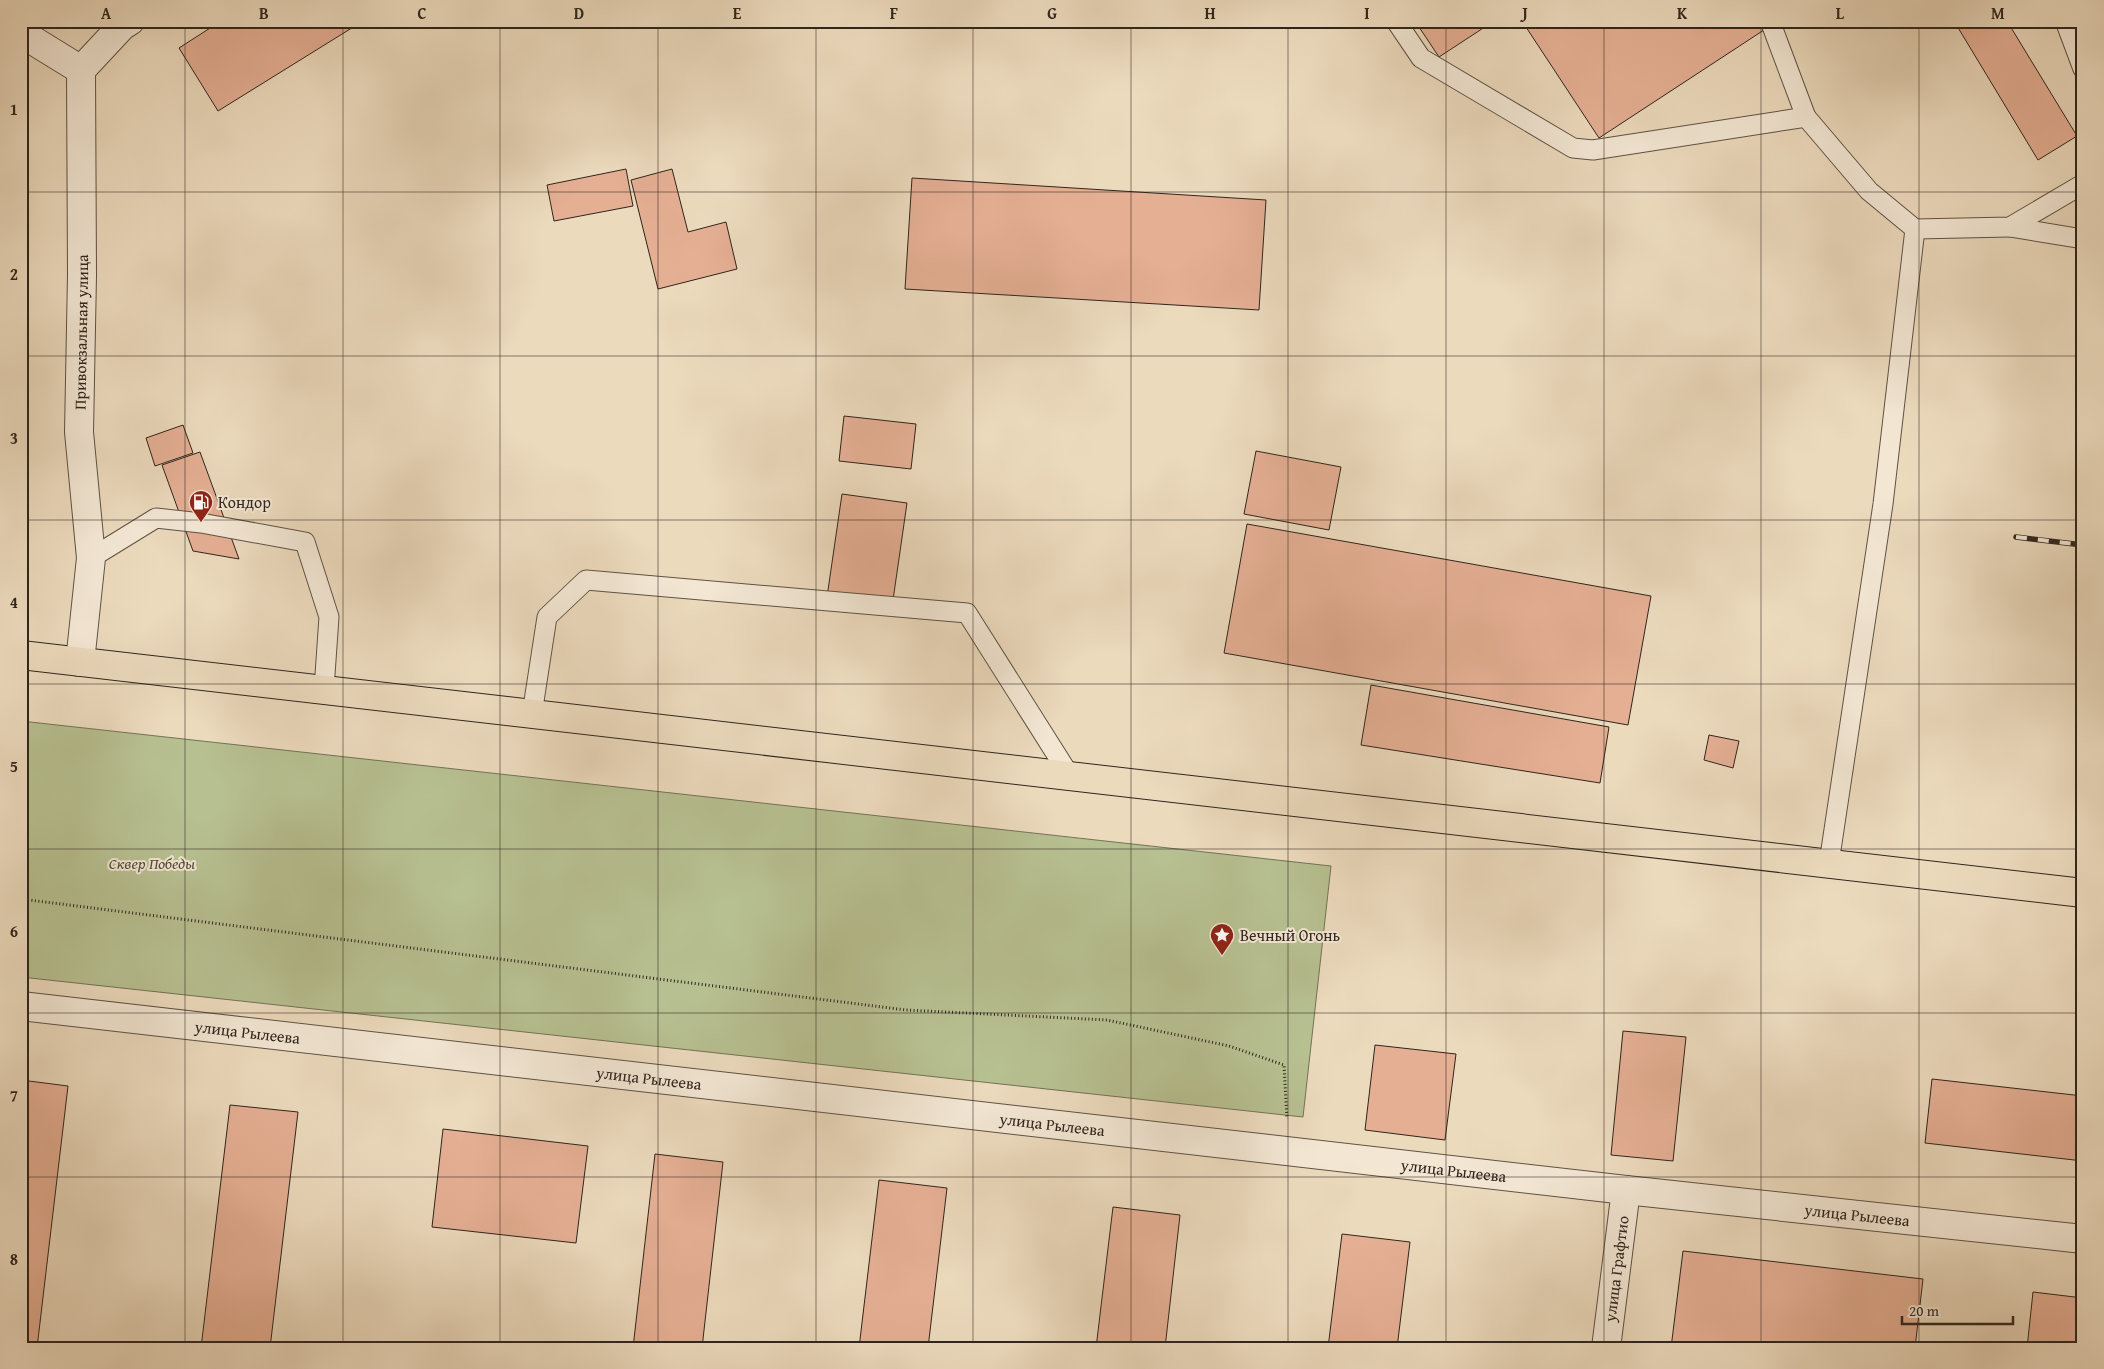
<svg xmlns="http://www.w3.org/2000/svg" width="2104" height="1369" viewBox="0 0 2104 1369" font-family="'Gentium Book Plus',serif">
  <rect width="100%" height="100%" fill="#ecdabd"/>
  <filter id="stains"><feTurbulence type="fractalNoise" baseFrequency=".004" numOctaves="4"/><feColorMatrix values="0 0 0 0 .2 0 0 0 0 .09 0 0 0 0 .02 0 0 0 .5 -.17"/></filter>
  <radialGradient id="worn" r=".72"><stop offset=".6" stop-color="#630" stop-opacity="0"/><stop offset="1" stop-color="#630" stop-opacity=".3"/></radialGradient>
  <polygon fill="#b7c091" stroke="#737257" points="21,721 1331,866 1303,1117 21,977"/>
  <g fill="#e5af94" stroke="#2f251d">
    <polygon points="221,21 352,21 355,26 218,111 179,48"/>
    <polygon points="1415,21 1494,21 1439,57"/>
    <polygon points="1522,21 1763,21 1767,28 1599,138"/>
    <polygon points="1954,21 2007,21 2077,136 2038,160"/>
    <polygon points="626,169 633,206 554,221 547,185"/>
    <polygon points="672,169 688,232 726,222 737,269 658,289 631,180"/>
    <polygon points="912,178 1266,200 1259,310 905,289"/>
    <polygon points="844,416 916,424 911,469 839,461"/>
    <polygon points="183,425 193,453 155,466 146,438"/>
    <polygon points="1256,451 1341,467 1329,530 1244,514"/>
    <polygon points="200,452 239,559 193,551 162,465"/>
    <polygon points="842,494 907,503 892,607 827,597"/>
    <polygon points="1247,524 1651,596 1628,725 1224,653"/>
    <polygon points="1371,685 1609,727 1600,783 1361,745"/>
    <polygon points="1709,735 1739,741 1733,768 1704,760"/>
    <polygon points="1623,1031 1686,1037 1673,1161 1611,1155"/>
    <polygon points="1375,1045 1456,1054 1445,1140 1365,1130"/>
    <polygon points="1932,1079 2083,1096 2083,1161 1925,1143"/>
    <polygon points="21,1080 68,1086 37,1348 21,1348"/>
    <polygon points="230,1105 298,1112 270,1348 201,1348"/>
    <polygon points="443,1129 588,1146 576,1243 432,1227"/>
    <polygon points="655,1154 723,1162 702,1348 633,1348"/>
    <polygon points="879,1180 947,1188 928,1348 859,1348"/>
    <polygon points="1113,1207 1180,1215 1165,1348 1096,1348"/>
    <polygon points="1342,1234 1410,1242 1397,1348 1328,1348"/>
    <polygon points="1683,1251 1923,1279 1915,1348 1671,1348"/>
    <polygon points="2033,1292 2083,1298 2083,1348 2027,1348"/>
  </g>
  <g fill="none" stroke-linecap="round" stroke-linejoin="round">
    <g stroke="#5e5245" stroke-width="21">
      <g id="lane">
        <polyline points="1396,21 1421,58 1573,148 1593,150 1806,117"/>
        <polyline points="1770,21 1806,117 1869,191 1915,229 2010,227 2083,184"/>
        <polyline points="2065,21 2083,69"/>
        <polyline points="2010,227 2083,239"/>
        <polyline points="91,558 156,518 201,523 305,542 329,617 324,689"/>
        <polyline points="532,714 547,617 586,580 967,613 1070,776"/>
        <polyline points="1829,863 1883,504 1915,229"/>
      </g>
    </g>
    <g stroke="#5e5245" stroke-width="30">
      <g id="street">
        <polyline points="21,33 81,70"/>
        <polyline points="81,70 122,26 130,21"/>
        <path id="s1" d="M80,662l11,-104 -12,-126 3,-157 -1,-205"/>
        <path id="s2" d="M21,1006l1605,184 457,49"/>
        <path id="s3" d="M1606,1348l20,-158"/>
      </g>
    </g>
    <g stroke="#2f251d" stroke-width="30">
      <polyline id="primary" points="21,655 2083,893"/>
    </g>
    <polyline stroke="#2f251d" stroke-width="3" stroke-dasharray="1 2.5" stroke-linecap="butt" points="21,899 906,1010 1107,1020 1229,1046 1284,1065 1287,1119"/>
    <use href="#lane" stroke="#f3e7d4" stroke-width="19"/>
    <use href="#street" stroke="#f3e7d4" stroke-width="28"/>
    <use href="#primary" stroke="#ecdabd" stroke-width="28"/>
    <g stroke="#2f251d" stroke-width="5.5">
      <polyline id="rail" points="2016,537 2083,545"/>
    </g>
    <use href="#rail" stroke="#f3e7d4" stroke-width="4" stroke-dasharray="11" stroke-linecap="butt"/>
  </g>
  <path fill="none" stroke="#2f251d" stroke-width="1" stroke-opacity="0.55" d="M185,21v1327M343,21v1327M500,21v1327M658,21v1327M816,21v1327M973,21v1327M1131,21v1327M1288,21v1327M1446,21v1327M1604,21v1327M1761,21v1327M1919,21v1327M21,192h2062M21,356h2062M21,520h2062M21,684h2062M21,849h2062M21,1013h2062M21,1177h2062"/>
  <defs>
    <g id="fuel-pin" transform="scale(1.25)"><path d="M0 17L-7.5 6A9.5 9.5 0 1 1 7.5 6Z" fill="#8f2418" stroke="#f3e7d4"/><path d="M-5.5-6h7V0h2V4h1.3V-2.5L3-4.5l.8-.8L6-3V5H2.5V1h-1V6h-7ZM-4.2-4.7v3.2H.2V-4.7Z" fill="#fff"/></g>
    <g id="sight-pin" transform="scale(1.25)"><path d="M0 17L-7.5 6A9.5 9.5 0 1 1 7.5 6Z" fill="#8f2418" stroke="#f3e7d4"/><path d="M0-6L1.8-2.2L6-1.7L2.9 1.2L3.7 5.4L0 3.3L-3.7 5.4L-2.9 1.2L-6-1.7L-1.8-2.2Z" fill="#fff"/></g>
  </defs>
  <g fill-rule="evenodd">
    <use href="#fuel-pin" x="201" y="502"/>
    <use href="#sight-pin" x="1222" y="935"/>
  </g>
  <g text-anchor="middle" stroke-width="4" stroke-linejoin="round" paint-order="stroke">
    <g font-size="16" fill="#2f251d" stroke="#f3e7d4">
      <text dy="6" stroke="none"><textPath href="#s1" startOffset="331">Привокзальная улица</textPath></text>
      <text dy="6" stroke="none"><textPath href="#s2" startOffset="228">улица Рылеева</textPath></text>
      <text dy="6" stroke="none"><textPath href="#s2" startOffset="632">улица Рылеева</textPath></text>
      <text dy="6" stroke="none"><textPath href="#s2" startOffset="1038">улица Рылеева</textPath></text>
      <text dy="6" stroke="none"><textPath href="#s2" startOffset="1442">улица Рылеева</textPath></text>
      <text dy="6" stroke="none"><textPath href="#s2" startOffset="1848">улица Рылеева</textPath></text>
      <text dy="6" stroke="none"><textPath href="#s3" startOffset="80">улица Графтио</textPath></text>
    </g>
    <g font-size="16" fill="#2f251d" stroke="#f3e7d4" text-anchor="start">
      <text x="218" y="508">Кондор</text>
      <text x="1240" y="941">Вечный Огонь</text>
    </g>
    <g font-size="16" font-style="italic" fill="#514c3a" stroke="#f3e7d4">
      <text x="152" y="869">Сквер Победы</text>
    </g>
  </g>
  <rect width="2104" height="1369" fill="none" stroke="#ecdabd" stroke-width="55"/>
  <path d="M1902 1316v8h111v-8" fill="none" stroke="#2f251d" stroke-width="2.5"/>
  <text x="1909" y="1316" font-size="15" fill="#2f251d" stroke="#f3e7d4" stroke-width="4" paint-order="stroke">20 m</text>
  <rect x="28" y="28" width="2048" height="1314" fill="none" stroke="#2f251d" stroke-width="2"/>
  <g font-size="16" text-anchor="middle" font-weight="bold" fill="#2f251d">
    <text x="106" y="19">A</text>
    <text x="264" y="19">B</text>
    <text x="422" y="19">C</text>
    <text x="579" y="19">D</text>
    <text x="737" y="19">E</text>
    <text x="894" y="19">F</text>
    <text x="1052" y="19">G</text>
    <text x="1210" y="19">H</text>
    <text x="1367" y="19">I</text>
    <text x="1525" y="19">J</text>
    <text x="1682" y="19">K</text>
    <text x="1840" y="19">L</text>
    <text x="1998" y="19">M</text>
    <text x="14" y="115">1</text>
    <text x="14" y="280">2</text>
    <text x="14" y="444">3</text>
    <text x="14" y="608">4</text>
    <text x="14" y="772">5</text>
    <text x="14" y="937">6</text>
    <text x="14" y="1101">7</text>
    <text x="14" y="1265">8</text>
  </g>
  <rect width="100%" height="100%" filter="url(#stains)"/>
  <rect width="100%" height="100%" fill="url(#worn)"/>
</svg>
